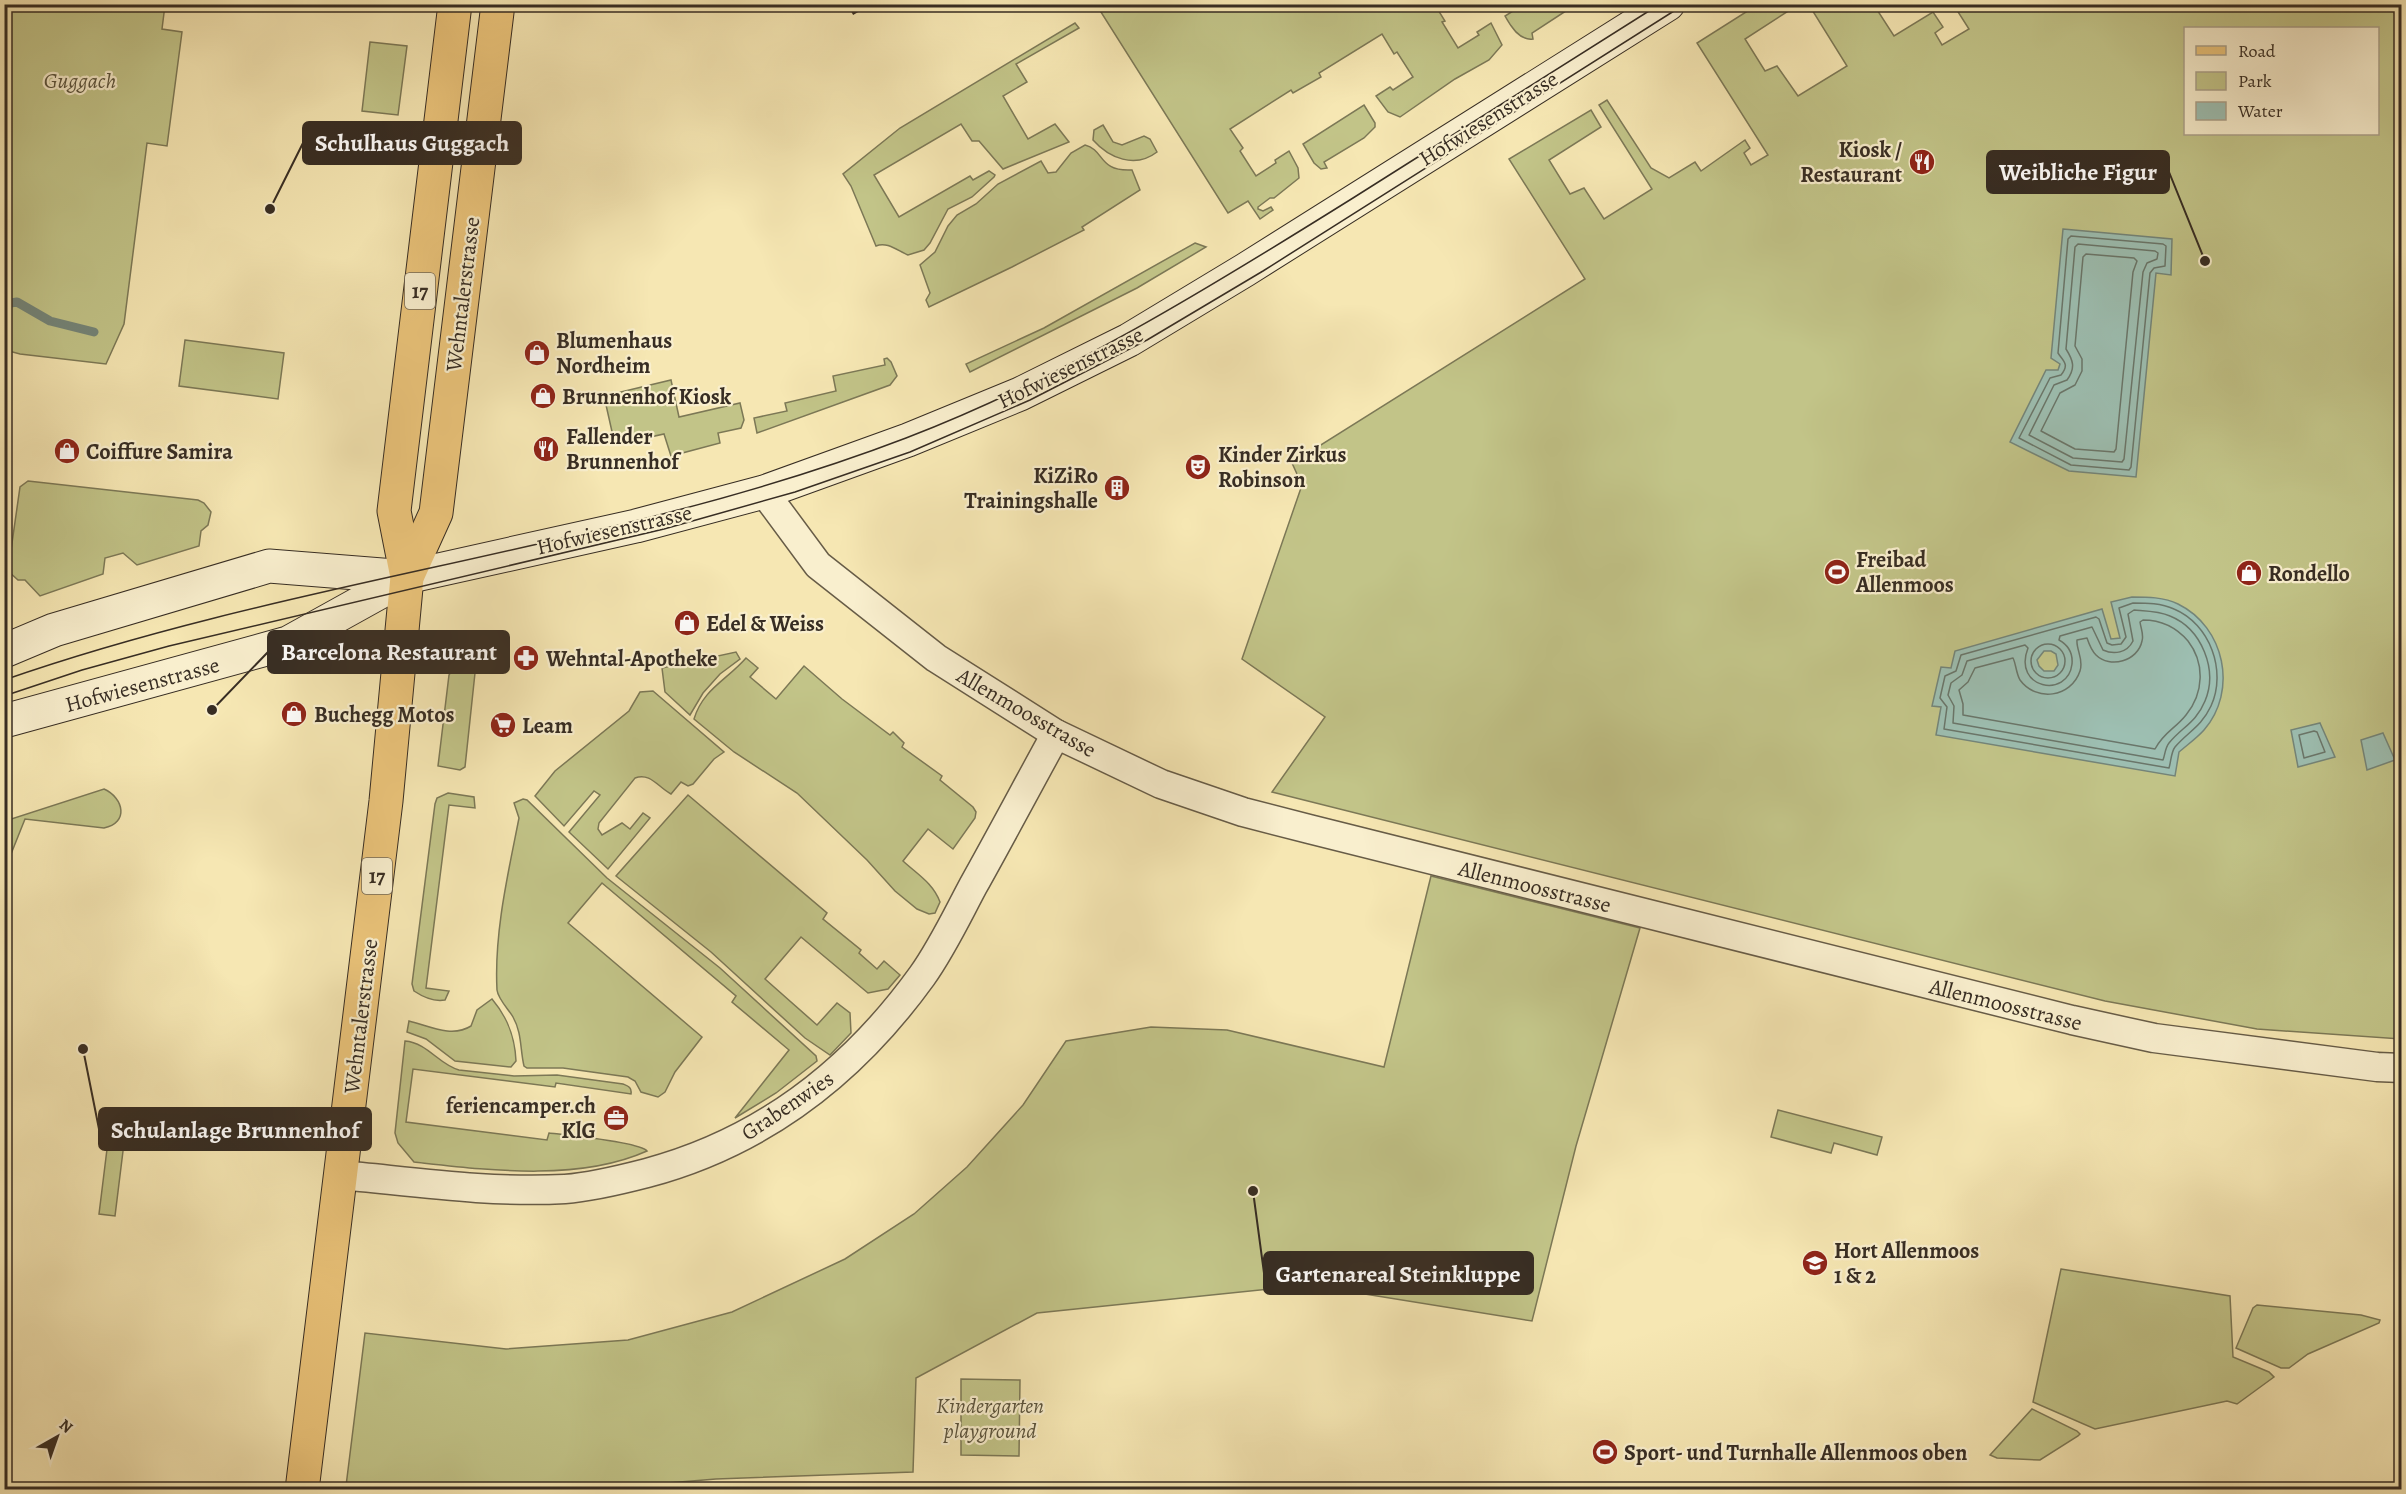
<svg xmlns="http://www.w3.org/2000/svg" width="2406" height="1494" viewBox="0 0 2406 1494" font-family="Alegreya,serif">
  <rect width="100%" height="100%" fill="#f6e7b3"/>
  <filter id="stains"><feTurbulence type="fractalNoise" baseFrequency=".00333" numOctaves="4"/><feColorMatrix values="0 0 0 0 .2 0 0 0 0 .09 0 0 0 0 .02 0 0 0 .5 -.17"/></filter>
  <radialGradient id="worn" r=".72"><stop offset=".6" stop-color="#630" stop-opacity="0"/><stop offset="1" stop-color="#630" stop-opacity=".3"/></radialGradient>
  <g fill="#c2c488" stroke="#7c7856" stroke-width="1.5" fill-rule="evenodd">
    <path d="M1524,4h51v1l-43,28 1,6c-13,2 -22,-12 -28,-23z"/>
    <path d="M1794,4l2,2 -51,33 20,32 12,-5 21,30 49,-30 -38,-61h48l5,6 12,-6 20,31 39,-24 10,15 -8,6 7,12 27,-16 -16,-25h436l12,21v1014l-144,-10 -152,-28 -833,-209 53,-75 -83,-58 60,-174 -10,-22 293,-184 -76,-120 82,-49 10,17 -52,33 21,34 14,-6 20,31 48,-30 -53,-84 8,-5 44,68 18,10 26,-16 6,9 44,-31 5,8 -6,5 7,12 17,-10 -71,-112 60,-38zM2186,28h192v106h-192z"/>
    <polygon points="4,5 165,5 162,29 182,32 167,146 147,143 124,324 106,364 20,354 5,350"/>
    <polygon points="1105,5 1435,5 1445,21 1442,22 1458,48 1479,35 1477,32 1491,23 1502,45 1489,60 1455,79 1400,117 1388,112 1376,96 1390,87 1393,90 1413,77 1397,52 1394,54 1382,34 1319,73 1321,77 1293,93 1291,90 1230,129 1243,148 1240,151 1256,176 1276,163 1275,160 1289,151 1298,168 1299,178 1274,198 1270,198 1258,207 1258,209 1263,211 1271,207 1273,210 1260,219 1248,201 1228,213 1099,9"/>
    <path d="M1075,23l4,5 -63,36 11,18 -24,14 25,43 27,-15 14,18 -66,27 -24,-28h-7l-11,-17 -87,51 25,42 71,-41 3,4 16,-9 6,4 -1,2 -22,20 -24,12 -18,34 -6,7 -16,5c-10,-4 -21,-14 -32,-9l-25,-60 -8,-12 57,-46z"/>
    <polygon points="370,42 407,46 398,115 362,111"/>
    <polygon points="1364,105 1375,123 1375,127 1364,138 1324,162 1327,168 1321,169 1314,163 1303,144"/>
    <path d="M1103,125l10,17 9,3 22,-9 6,3 7,13c-22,17 -48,6 -64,-12l1,-10z"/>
    <path d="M1085,145c20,5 13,27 47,25l8,20 -58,37 2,3 -72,37 -83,40 -3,-7 4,-7 -10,-28 15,-13 13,-26 9,-11 19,-11 22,-20 43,-23 7,12 8,-1 15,-19z"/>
    <polygon points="1195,243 1206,247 1137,288 970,372 966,364 1044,328"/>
    <polygon points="185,340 284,353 278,399 179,386"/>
    <polygon points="887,358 891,362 897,376 890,385 757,433 754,418 787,411 785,403 836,391 833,376 885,365 884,359"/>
    <polygon points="671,380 679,417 740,403 744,420 741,428 718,433 720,443 671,456 664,434 615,445 604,396"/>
    <polygon points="28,481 198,500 204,503 211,512 208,525 201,531 199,546 137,565 123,553 105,558 103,574 40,596 25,580 18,580 8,571 20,487"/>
    <polygon points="477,647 480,649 475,673 465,767 460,770 438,766 449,675 459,658"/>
    <polygon points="736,652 740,659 720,674 703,693 690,715 665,692 662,668"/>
    <path d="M746,658l12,10 -8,9 26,22 28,-33 38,33 48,36 3,-3 11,11 -2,4 40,29 -2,4 33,27 3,5 -1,6 -22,31 -25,-20 -25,32c14,13 30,22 37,41l-5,11 -6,1 -12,-5 -22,-18 -28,-31 -70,-67 -63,-41 -40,-33c9,-30 33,-39 52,-61z"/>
    <path d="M653,691l71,61 -10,7 -21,25 -5,2 -7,-4 -10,12c-13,-7 -21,-22 -36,-16l-36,45 -1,6 4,6 20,-12 8,6 13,-16 7,5 -42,51 -39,-37 31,-37 -6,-4 -30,35 -29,-30 20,-25 74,-60 11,-19z"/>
    <path d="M104,789c20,9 25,34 0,39l-79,-9 -20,50v-48z"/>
    <path d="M448,793l26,4 1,11 -26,-3 -23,183 23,3 -4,9c-11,2 -22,-3 -31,-9l-2,-7 23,-180 2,-6z"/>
    <polygon points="688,795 827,913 823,919 861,950 859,953 877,969 884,961 900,975 888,989 868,993 801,937 765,979 817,1025 837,1003 850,1013 851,1033 830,1055 805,1038 711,952 616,876"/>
    <path d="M523,799l4,1 80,78 113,90 96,88 1,5 -41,32 -41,25 54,-68 -57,-48 4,-6 -134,-113 -34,40 134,114 -27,35 -10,20 -7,5 -17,-5 -6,-11 -7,-4 -65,-9h-36l-3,-2c-4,-17 -2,-33 -11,-49 -4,-7 -15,-18 -16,-27 -3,-57 11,-116 22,-172l-5,-15z"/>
    <polygon points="1431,876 1640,928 1576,1146 1532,1321 1309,1285 1037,1313 916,1378 913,1472 716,1479 583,1490 378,1490 346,1486 365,1333 506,1349 628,1340 732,1312 845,1259 914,1214 967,1167 1023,1105 1066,1041 1151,1027 1227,1030 1384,1067"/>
    <path d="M492,999c16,19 23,38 24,62l-5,6 -56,-6 -29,-22 -19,-7 2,-11c20,5 43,17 62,5l6,-16z"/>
    <path d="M405,1041c23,2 33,23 54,29l55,6 43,-1 66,9c5,2 9,3 8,10l-75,-11 -1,4 -142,-18 -7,53 141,18 2,-7c17,2 90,9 98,18 -69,31 -160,19 -233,11l-16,-19 -3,-10z"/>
    <polygon points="1778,1110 1882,1137 1877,1155 1834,1143 1831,1153 1771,1137"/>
    <polygon points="108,1141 124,1143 115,1216 99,1214"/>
    <polygon points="2061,1269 2230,1296 2233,1357 2269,1372 2274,1377 2237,1404 2227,1401 2095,1429 2033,1402"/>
    <polygon points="2257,1305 2361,1315 2380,1320 2379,1323 2308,1354 2289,1368 2281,1368 2236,1348 2253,1308"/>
    <polygon points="961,1379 1020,1380 1019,1456 961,1455"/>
    <polygon points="2032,1409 2077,1431 2080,1434 2078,1436 2040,1460 1997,1458 1990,1455"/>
  </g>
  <g fill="#9dbfb2" stroke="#748579" stroke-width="1.5" fill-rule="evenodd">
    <polygon points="2063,229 2172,239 2171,275 2156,273 2136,477 2069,471 2010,442 2046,370 2058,370 2060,364 2051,358"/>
    <path d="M2132,597c15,0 32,0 46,7 47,23 60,87 26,126 -7,8 -17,15 -25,22l-4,24 -239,-41 5,-28 -9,-1 9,-39 10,1 4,-17 147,-42 9,30 9,-1 -9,-36zM2044,651h7l5,3 2,11 -4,6h-10l-5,-5 -2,-6z"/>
    <polygon points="2320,723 2335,757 2298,767 2291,730"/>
    <polygon points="2383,733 2395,760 2367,770 2361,740"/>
  </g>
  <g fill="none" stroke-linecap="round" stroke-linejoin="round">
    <g stroke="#6a766a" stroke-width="1.5">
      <path d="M2071,236l92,8 3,2 -1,20 -11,2 -4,5 -19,194 -2,3 -58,-5 -52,-27 31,-60 11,-3c9,-11 2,-14 -3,-22l10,-114z"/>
      <path d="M2078,244l77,7 3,2 -1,6 -10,4 -4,9 -19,187 -2,3 -49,-4 -44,-23 25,-50 13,-5c9,-12 6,-20 -1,-31l9,-102z"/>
      <polygon points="2086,254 2134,258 2137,261 2133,272 2116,449 2114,452 2075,449 2041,431 2060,393 2075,385 2082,371 2082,359 2075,346 2083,257"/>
      <path d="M2133,603c14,0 28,0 41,6 36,15 53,62 37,97 -10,21 -22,25 -36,41 -4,5 -4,15 -6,21l-225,-39 3,-22 -7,-9 5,-22 11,-5 5,-16 135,-38 3,2 8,24 5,2 9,-1 5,-7 -7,-29z"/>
      <path d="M2134,610c12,1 25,1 36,6 32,13 48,54 35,85 -9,22 -23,26 -36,42 -4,5 -4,12 -6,17l-210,-37 1,-17 -6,-11 3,-12 11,-8 5,-14 58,-16 3,3c-16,41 40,51 44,16 1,-11 -4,-19 -13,-24l1,-4 32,-9 11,23c11,5 24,3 30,-9l-5,-27z"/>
      <path d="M2143,620c18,0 33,7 45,21 17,22 16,52 -2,74 -11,14 -22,17 -31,34l-192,-34v-11l-4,-14 9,-8 7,-14 38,-10c3,6 3,15 7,22 16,22 51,18 60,-9 4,-12 -4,-21 -3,-31l10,-2c2,6 4,12 9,17 14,14 42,6 46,-14 2,-6 -1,-12 -2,-19z"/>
      <circle cx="2048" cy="661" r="17"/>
      <polygon points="2314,731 2317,732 2325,752 2304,758 2299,735"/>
    </g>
    <polyline stroke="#748579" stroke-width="9" points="4,304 17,302 50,321 94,332"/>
    <g stroke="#675c47" stroke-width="31">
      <g id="street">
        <polyline points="764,492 818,565 936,658 1056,734 1161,784 1243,812 1309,829 2072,1020 2154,1038 2377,1067 2402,1068"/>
        <path d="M341,1175c75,7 148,18 224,14 27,-2 55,-9 82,-16 116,-31 205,-100 275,-197 20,-28 35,-60 51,-90 28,-50 55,-101 83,-152"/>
      </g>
    </g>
    <g stroke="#372d23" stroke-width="35">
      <g id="secondary">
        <polyline points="4,651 54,630 269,566 407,577"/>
        <polyline points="4,721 288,643 407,577 636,526 764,492 908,440 1020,394 1129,340 1245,270 1668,4"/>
      </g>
    </g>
    <g stroke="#372d23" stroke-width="35">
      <g id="primary">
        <polyline points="407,577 436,513 498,4"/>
        <polyline points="302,1490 386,801 407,577 394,511 455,4"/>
      </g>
    </g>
    <use href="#street" stroke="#f9efce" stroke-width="28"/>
    <use href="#secondary" stroke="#f9efce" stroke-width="33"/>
    <use href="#primary" stroke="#ebc47a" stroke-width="33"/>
    <g stroke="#372d23" stroke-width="1.5">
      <path d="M4,680c295,-103 610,-130 902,-242 159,-61 303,-150 447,-240 102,-65 205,-129 307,-194"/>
      <polyline points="4,696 82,670 169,646 664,529 795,492 910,452 1030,400 1147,340 1263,271 1685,4"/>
    </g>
    <polyline stroke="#372d23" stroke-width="4.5" stroke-dasharray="10 10" stroke-linecap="butt" points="852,13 868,4"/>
  </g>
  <defs>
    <g id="restaurant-disc" transform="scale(1.35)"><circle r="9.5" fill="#8f2418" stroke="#f9efce"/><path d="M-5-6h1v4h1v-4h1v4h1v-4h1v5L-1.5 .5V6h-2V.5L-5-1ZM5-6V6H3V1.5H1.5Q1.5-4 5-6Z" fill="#fff"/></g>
    <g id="shop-disc" transform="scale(1.35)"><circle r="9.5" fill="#8f2418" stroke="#f9efce"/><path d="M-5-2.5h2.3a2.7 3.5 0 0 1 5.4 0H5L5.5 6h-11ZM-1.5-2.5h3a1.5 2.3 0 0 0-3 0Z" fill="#fff"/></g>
    <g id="theatre-disc" transform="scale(1.35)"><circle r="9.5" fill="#8f2418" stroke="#f9efce"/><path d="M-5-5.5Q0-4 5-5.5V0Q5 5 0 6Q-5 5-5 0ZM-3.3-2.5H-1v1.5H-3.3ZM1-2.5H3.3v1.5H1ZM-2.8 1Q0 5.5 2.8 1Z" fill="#fff"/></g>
    <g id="building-disc" transform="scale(1.35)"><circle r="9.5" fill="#8f2418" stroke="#f9efce"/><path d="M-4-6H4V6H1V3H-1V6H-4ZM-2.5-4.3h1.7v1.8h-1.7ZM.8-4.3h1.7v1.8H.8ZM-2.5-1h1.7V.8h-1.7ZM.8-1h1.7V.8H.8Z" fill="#fff"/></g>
    <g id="stadium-disc" transform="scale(1.35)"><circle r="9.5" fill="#8f2418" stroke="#f9efce"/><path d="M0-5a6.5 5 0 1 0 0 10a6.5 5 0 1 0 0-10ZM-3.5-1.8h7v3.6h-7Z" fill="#fff"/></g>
    <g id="pharmacy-disc" transform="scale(1.35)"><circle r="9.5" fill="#8f2418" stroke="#f9efce"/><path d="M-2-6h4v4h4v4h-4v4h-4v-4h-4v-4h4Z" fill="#fff"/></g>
    <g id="supermarket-disc" transform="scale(1.35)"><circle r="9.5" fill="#8f2418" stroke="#f9efce"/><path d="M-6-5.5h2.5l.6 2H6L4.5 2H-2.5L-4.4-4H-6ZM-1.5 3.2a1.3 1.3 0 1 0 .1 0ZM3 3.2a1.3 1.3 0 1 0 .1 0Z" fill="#fff"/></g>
    <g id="office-disc" transform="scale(1.35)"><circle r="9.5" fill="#8f2418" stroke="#f9efce"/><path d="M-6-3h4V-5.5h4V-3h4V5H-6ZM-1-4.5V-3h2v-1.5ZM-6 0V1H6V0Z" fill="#fff"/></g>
    <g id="school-disc" transform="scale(1.35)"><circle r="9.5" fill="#8f2418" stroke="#f9efce"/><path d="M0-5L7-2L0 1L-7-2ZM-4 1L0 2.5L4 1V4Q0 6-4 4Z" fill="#fff"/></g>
  </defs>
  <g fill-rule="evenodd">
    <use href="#restaurant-disc" x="1922" y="162"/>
    <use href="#shop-disc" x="537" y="353"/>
    <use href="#shop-disc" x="543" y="396"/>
    <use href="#restaurant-disc" x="546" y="449"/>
    <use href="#shop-disc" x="67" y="451"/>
    <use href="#theatre-disc" x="1198" y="467"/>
    <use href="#building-disc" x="1117" y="488"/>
    <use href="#stadium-disc" x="1837" y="572"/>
    <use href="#shop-disc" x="2249" y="573"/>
    <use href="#shop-disc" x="687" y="623"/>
    <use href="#pharmacy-disc" x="526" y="658"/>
    <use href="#shop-disc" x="294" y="714"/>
    <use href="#supermarket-disc" x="503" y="725"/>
    <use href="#office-disc" x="616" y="1118"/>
    <use href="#school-disc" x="1815" y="1263"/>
    <use href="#stadium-disc" x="1605" y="1452"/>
  </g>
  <g text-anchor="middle" stroke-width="4.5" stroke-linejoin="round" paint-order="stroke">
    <g fill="#f9efce" stroke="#716756" stroke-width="1.5">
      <rect x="405" y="273" width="30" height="36" rx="4.5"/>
      <rect x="362" y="858" width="30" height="36" rx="4.5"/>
    </g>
    <g font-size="21" font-weight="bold" fill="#372d23">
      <text x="420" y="298">17</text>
      <text x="377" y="883">17</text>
    </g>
    <g font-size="22" font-style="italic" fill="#5a533c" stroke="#f9efce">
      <text x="80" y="88">Guggach</text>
      <text x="990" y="1413">Kindergarten<tspan x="990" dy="25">playground</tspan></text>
    </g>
    <g font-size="22" fill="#372d23" stroke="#f9efce">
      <text transform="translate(1488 118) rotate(-32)" y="8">Hofwiesenstrasse</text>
      <text transform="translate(462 294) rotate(-83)" y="8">Wehntalerstrasse</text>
      <text transform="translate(1070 367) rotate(-26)" y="8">Hofwiesenstrasse</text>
      <text transform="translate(614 529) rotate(-13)" y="8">Hofwiesenstrasse</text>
      <text transform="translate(142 684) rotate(-15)" y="8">Hofwiesenstrasse</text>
      <text transform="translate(1027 712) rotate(30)" y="8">Allenmoosstrasse</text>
      <text transform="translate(1535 886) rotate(14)" y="8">Allenmoosstrasse</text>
      <text transform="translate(2006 1004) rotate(14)" y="8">Allenmoosstrasse</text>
      <text transform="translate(360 1016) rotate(-83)" y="8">Wehntalerstrasse</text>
      <text transform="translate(787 1105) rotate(-34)" y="8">Grabenwies</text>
    </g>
    <g font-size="22" font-weight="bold" fill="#372d23" stroke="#f9efce" text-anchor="start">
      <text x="1902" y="157" text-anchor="end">Kiosk /<tspan x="1902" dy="25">Restaurant</tspan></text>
      <text x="556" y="348">Blumenhaus<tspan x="556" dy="25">Nordheim</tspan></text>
      <text x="562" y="404">Brunnenhof Kiosk</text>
      <text x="566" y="444">Fallender<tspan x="566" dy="25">Brunnenhof</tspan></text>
      <text x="86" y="459">Coiffure Samira</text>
      <text x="1218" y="462">Kinder Zirkus<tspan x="1218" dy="25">Robinson</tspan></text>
      <text x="1098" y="483" text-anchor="end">KiZiRo<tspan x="1098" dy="25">Trainingshalle</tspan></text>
      <text x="1856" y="567">Freibad<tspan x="1856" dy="25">Allenmoos</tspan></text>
      <text x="2268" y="581">Rondello</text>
      <text x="706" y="631">Edel &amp; Weiss</text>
      <text x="546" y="666">Wehntal-Apotheke</text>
      <text x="314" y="722">Buchegg Motos</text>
      <text x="522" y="733">Leam</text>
      <text x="596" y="1113" text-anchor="end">feriencamper.ch<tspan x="596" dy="25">KlG</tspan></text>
      <text x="1834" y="1258">Hort Allenmoos<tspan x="1834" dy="25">1 &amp; 2</tspan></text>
      <text x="1624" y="1460">Sport- und Turnhalle Allenmoos oben</text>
    </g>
  </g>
  <path fill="none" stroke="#372d23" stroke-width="2" d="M270 209L303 143M2205 261L2169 172M212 710L268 652M83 1049L99 1129M1253 1191L1264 1273"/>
  <g fill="#372d23" stroke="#f9efce" stroke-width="2">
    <circle cx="270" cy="209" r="6"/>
    <circle cx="2205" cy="261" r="6"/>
    <circle cx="212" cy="710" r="6"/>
    <circle cx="83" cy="1049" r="6"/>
    <circle cx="1253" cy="1191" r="6"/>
  </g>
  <g fill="#372d23" stroke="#372d23" stroke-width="2">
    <rect x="303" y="122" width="218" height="42" rx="6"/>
    <rect x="1987" y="151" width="182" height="42" rx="6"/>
    <rect x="268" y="631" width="241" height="42" rx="6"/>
    <rect x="99" y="1108" width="272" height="42" rx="6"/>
    <rect x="1264" y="1252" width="269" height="42" rx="6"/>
  </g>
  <g font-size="24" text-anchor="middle" font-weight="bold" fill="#fff">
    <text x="412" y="151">Schulhaus Guggach</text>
    <text x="2078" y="180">Weibliche Figur</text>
    <text x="389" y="660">Barcelona Restaurant</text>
    <text x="235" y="1138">Schulanlage Brunnenhof</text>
    <text x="1398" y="1282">Gartenareal Steinkluppe</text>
  </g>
  <rect width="2406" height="1494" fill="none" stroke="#f6e7b3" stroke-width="24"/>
  <rect x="6" y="6" width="2394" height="1482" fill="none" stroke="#372d23" stroke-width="3"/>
  <rect x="12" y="12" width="2382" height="1470" fill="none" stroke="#372d23" stroke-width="1.5"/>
  <rect x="2184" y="27" width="195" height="108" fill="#f9efce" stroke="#aba18a" stroke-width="1.5"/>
  <rect x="2196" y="46" width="30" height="9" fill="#ebc47a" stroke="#aba18a" stroke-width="1.5"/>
  <text x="2238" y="57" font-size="18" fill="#372d23">Road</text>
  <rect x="2196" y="72" width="30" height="18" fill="#c2c488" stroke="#aba18a" stroke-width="1.5"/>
  <text x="2238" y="87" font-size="18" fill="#372d23">Park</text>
  <rect x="2196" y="102" width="30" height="18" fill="#9dbfb2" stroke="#aba18a" stroke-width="1.5"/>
  <text x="2238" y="117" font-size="18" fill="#372d23">Water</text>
  <g transform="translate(57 1437) rotate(40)" stroke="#f9efce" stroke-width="4.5" paint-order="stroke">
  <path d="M0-4.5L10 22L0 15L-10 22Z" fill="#372d23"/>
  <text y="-9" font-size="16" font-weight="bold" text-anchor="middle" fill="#372d23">N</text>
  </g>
  <rect width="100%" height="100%" filter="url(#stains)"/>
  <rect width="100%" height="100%" fill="url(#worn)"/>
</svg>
